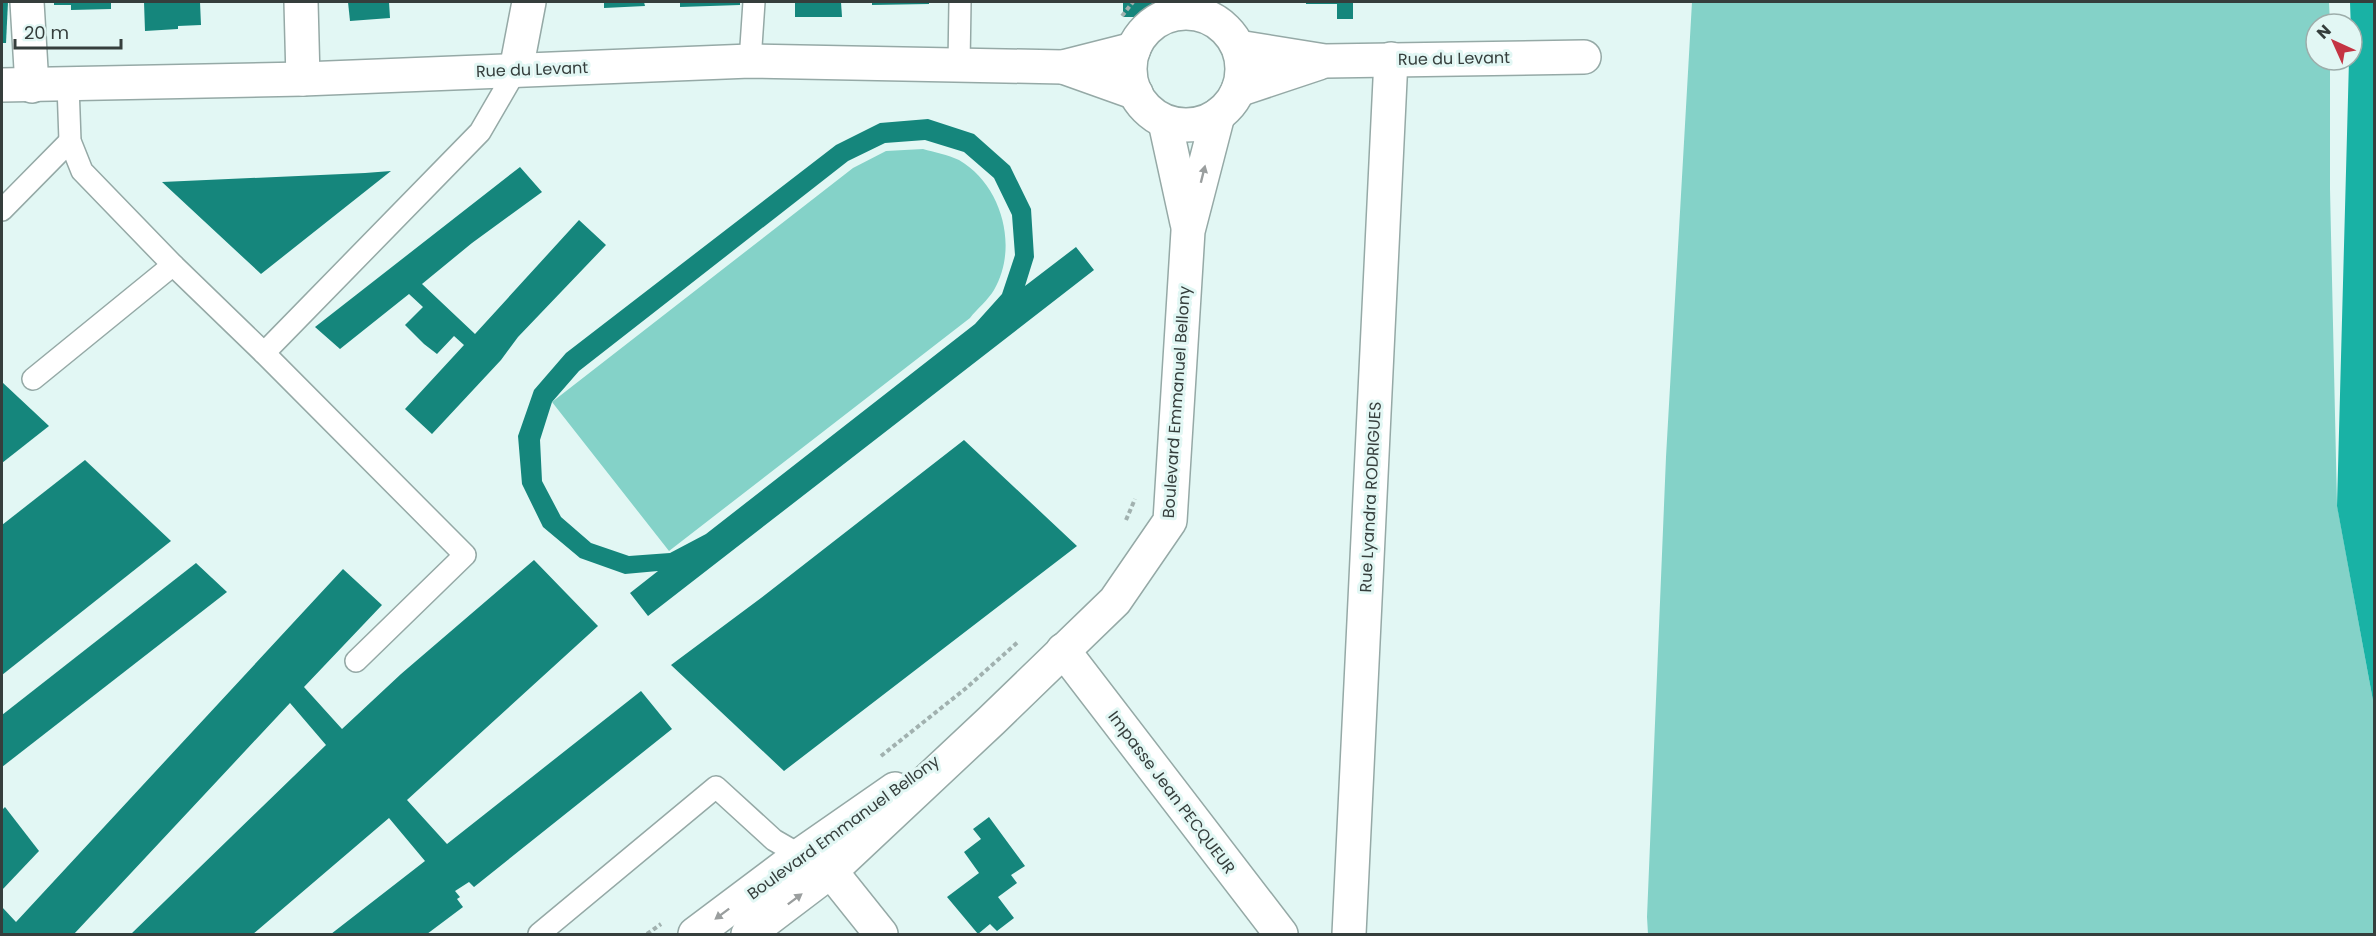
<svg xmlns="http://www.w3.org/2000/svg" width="2376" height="936" viewBox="0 0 2376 936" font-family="Poppins,sans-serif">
  <rect width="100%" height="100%" fill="#e2f7f4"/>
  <g fill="#84d2c8">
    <polygon points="1692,2 2329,2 2330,24 2316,24 2316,60 2330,60 2330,189 2337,505 2374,706 2374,934 1648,934 1647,917 1666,457"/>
    <path d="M923,149c11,3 25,6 36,11 43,25 60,87 35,130 -6,10 -17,19 -24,28l-301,233 -117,-149 301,-234 33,-17z"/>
  </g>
  <polygon fill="#19b2a5" points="2350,2 2374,2 2374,706 2337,506 2349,60 2352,60"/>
  <g fill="#15867c" fill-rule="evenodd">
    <polygon points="2,2 8,2 6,43 2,43"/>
    <polygon points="54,2 111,2 111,9 71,10 71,5 54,5"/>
    <polygon points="144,2 200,2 201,25 178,26 178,29 145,31"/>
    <polygon points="348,2 389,2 390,18 350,21"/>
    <polygon points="604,2 644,2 645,6 604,8"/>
    <polygon points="680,2 740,2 740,5 680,7"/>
    <polygon points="795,2 841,2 842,17 795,17"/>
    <polygon points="872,2 929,2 929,4 872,5"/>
    <polygon points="1123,2 1154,2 1153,17 1123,17"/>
    <polygon points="1306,2 1353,2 1353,19 1337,19 1337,4 1306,4"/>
    <path d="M928,119l46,15 36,32 21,43 3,48 -9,29 51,-39 18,23 -446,346 -18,-23 28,-22 -33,3 -45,-16 -37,-31 -21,-43 -4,-48 16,-46 32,-37 270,-208 44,-22zM925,140l39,12 30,26 18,37 3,40 -13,39 -27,30 -269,210 -36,19 -41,3 -38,-13 -30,-26 -19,-36 -2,-41 12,-38 27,-31 269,-210 37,-18z"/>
    <polygon points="520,167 542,192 472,243 422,284 475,334 579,220 606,245 518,337 501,360 432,434 405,409 464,345 454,336 437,354 424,344 405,325 423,307 409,294 340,349 315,327"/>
    <polygon points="391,171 261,274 162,182 365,173"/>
    <polygon points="2,382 49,426 2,463"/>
    <polygon points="964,440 1077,546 784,771 671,665 761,598"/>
    <polygon points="85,460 171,541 2,675 2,525"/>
    <polygon points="534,560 598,626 407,800 447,844 641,691 672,729 474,887 469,882 455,891 460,897 457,899 463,907 427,934 331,934 425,861 389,818 253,934 131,934 326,745 290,703 74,934 2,934 2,907 16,922 343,569 382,605 304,687 342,729 401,674"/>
    <polygon points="196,563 227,592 2,767 2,715"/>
    <polygon points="5,807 39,851 2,890 2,810"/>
    <polygon points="989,817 1025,866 1011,875 1017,883 998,897 1014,918 997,931 990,924 978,934 947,897 979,873 964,852 981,839 973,829"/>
  </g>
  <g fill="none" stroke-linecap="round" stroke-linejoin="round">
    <g stroke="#95a9a6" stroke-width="24">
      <g id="lane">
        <polyline points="750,61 754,2"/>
        <polyline points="959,64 960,2"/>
        <polyline points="68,85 70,141 82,171 173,265 264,353 465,555 356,661"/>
        <polyline points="2,210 70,141"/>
        <polyline points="264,353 480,132 516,70"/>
        <polyline points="33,379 173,265"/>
        <polyline points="539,934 716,787 774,840 800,855"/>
      </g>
    </g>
    <g stroke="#95a9a6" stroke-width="36">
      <g id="street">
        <polyline points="27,2 32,86"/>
        <polyline points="301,2 303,79"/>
        <polyline points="1238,47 1325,61 1584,57"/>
        <polyline points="1063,67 1136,93"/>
        <polyline points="516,70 529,2"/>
        <polyline points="2,85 303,79 750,61 1063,67 1134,49"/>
        <polyline points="1238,90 1319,63"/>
        <polyline points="1063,650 1281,934"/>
        <polyline points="813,849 881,934"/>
        <polyline points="1349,934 1391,59"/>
      </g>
    </g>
    <g stroke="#95a9a6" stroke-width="36">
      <g id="secondary">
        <circle cx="1186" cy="69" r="56"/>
        <polyline points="1165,122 1187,223"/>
        <polyline points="695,934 800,855 895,789"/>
        <polyline points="748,934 831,871 992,720 1115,601 1170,521 1188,231 1218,115"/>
      </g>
    </g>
    <g stroke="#a1b1af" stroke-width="4" stroke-dasharray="4.5 3" stroke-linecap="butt">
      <polyline points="1122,16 1133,2"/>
      <polyline points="1126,520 1135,499"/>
      <polyline points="881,756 965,689 1018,642"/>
      <polyline points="647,934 661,924"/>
    </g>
    <use href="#lane" stroke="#fff" stroke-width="21"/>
    <use href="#street" stroke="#fff" stroke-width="33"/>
    <use href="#secondary" stroke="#fff" stroke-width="33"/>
  </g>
  <defs><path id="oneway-solid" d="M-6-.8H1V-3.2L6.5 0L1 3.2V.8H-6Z" transform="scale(1.5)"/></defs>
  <g fill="#9a9e9e">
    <use href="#oneway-solid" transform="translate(1203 174) rotate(-76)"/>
    <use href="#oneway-solid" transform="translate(795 899) rotate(-37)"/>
    <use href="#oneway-solid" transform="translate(722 914) rotate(143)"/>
  </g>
  <g text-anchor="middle" stroke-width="6" stroke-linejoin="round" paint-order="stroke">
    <g font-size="16" fill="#353e3c" stroke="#e2f7f4">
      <text transform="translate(1454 58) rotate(-1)" y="6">Rue du Levant</text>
      <text transform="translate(532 69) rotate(-2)" y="6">Rue du Levant</text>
      <text transform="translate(1176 402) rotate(-86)" y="6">Boulevard Emmanuel Bellony</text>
      <text transform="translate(1370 497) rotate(-87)" y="6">Rue Lyandra RODRIGUES</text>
      <text transform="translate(1172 792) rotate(53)" y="6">Impasse Jean PECQUEUR</text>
      <text transform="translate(843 827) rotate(-36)" y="6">Boulevard Emmanuel Bellony</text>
    </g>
  </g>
  <rect width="2376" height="936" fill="none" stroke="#353e3c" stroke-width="6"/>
  <g transform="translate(2334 42) rotate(315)"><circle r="28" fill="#e2f7f4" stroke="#9dadaa" stroke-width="1.5"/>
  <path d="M0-4.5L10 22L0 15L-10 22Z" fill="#c43443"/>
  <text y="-9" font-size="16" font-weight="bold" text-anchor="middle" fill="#353e3c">N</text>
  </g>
  <path d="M15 39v9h106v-9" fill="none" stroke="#353e3c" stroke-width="3"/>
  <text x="24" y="39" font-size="18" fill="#353e3c" stroke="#e2f7f4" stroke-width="4.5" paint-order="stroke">20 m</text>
</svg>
